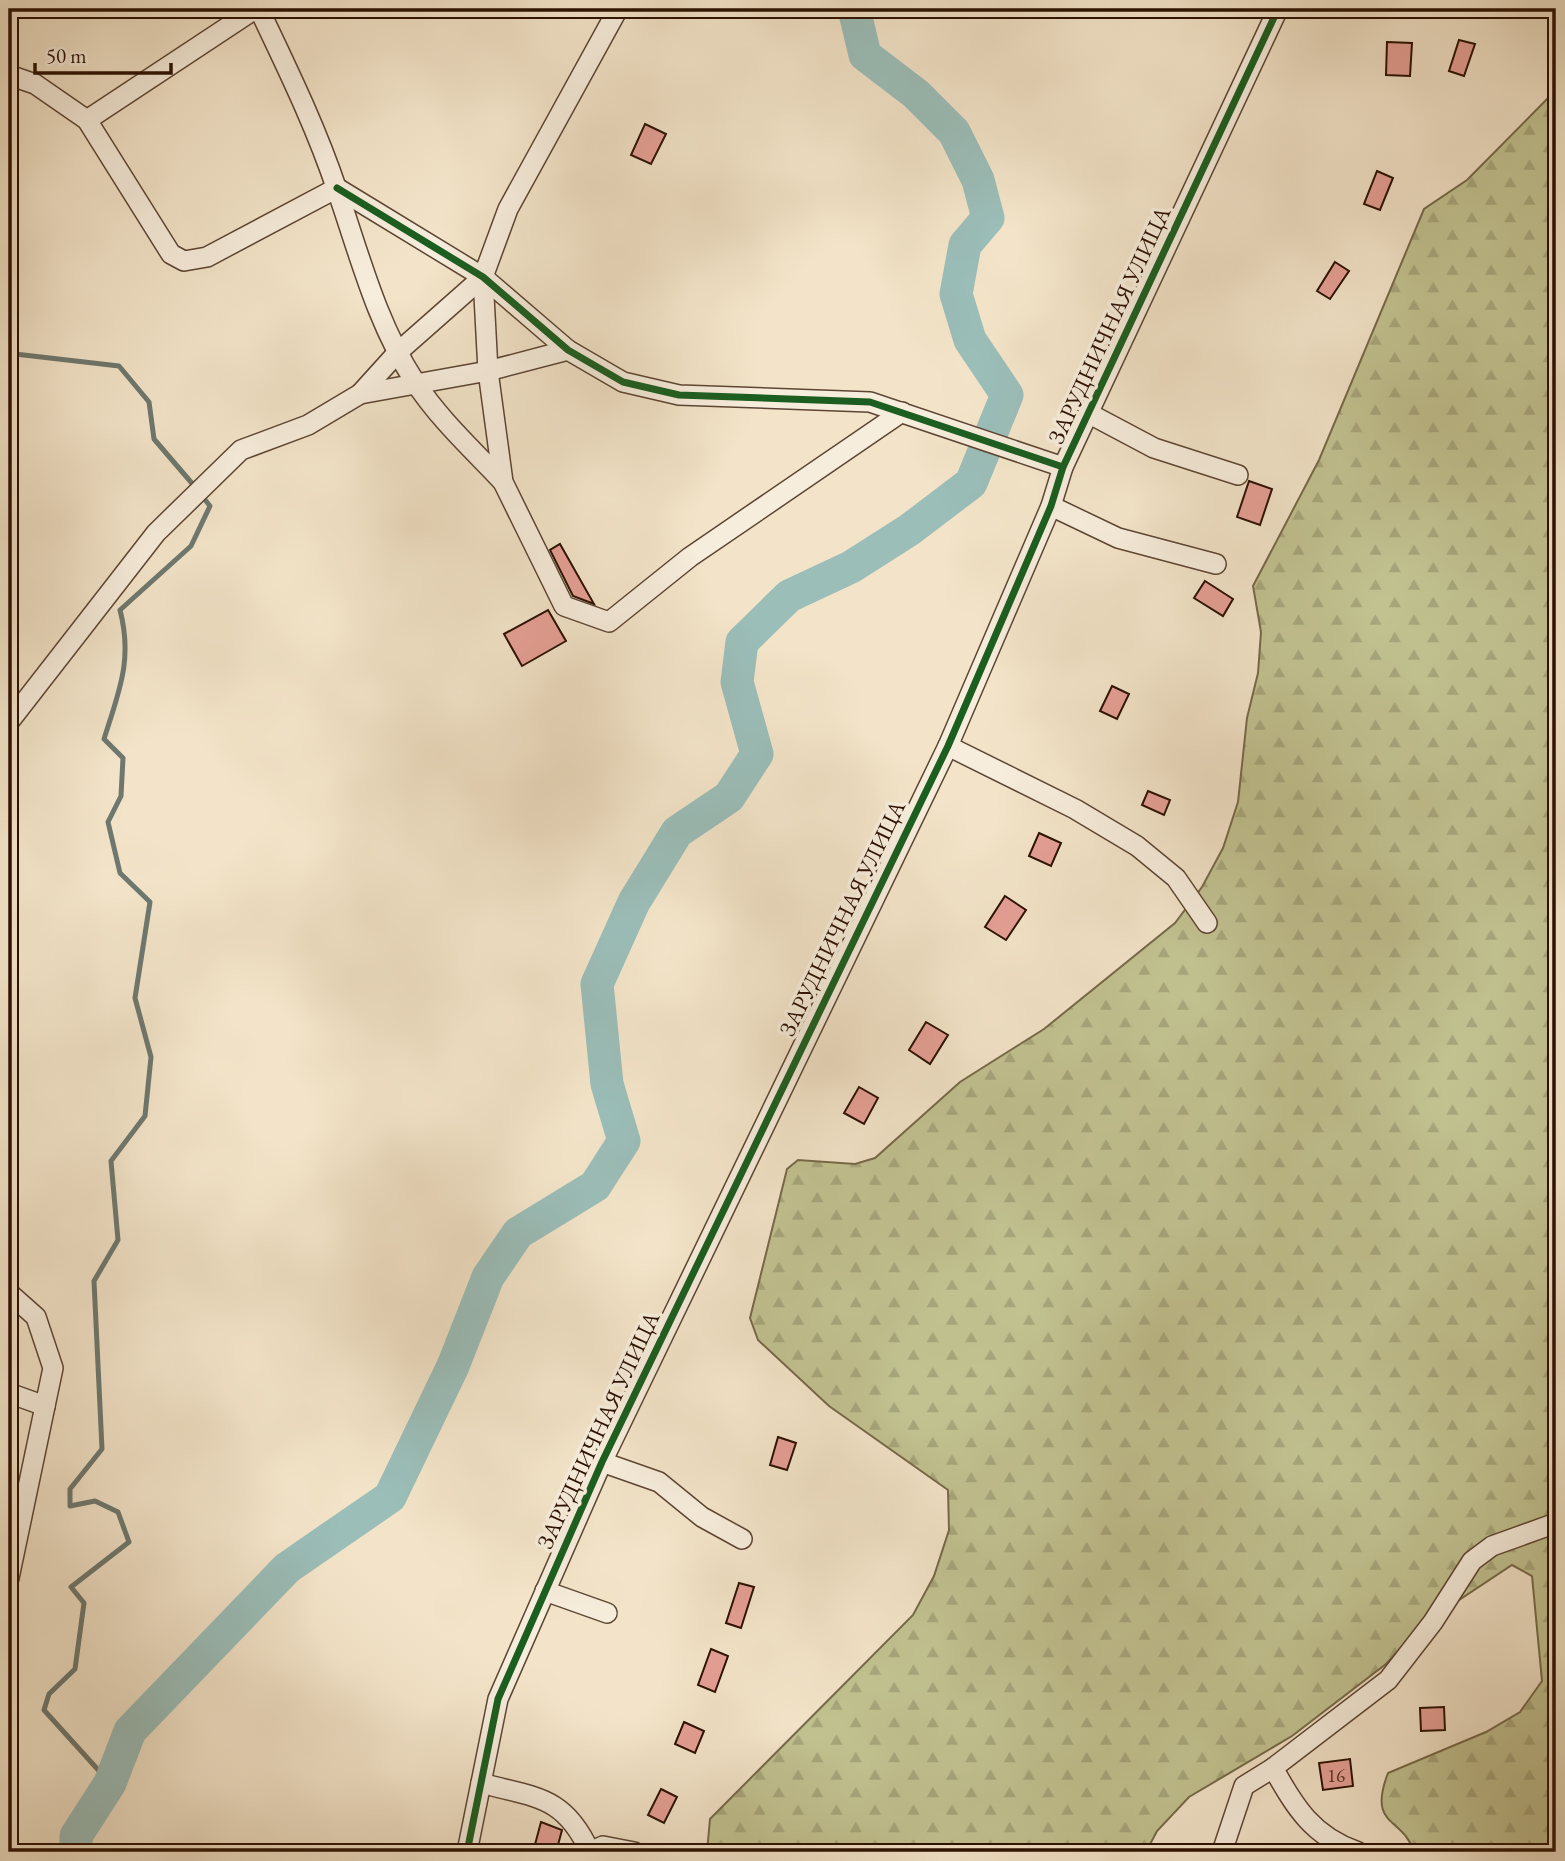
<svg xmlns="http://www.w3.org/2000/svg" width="1565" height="1861" viewBox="0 0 1565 1861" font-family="'EB Garamond',serif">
  <defs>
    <pattern id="forest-firs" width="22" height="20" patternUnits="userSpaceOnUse" patternTransform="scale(1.75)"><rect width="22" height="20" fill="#c2c291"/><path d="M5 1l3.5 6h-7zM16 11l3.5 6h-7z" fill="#a7a67b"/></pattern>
  </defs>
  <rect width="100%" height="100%" fill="#f3e4c9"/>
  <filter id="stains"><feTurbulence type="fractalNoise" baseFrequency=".00286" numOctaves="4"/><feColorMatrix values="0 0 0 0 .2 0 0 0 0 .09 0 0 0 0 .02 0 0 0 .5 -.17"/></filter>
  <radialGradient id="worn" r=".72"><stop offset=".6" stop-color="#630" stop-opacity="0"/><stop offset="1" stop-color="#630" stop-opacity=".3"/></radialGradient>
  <path fill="url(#forest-firs)" stroke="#766949" stroke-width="2" d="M1556,90v1762h-142c-11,-36 -47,-24 -26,-79l98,-41 34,-20 22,-31 -10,-105 -20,-11 -89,59 -37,40 -94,72 -103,61 -32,34 -11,21h-439l3,-33 203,-204 21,-39 15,-46 -1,-40 -119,-84 -71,-66 -8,-22 37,-149 11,-9 57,4 20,-6 85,-76 84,-53 131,-106 27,-36 21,-39 15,-46 9,-84 11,-45 3,-41 -8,-46 66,-126 105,-251 43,-29z"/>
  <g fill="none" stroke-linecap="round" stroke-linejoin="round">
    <g stroke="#6e786f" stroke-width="5">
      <polyline points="9,296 15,354 119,366 149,402 154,439 196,488"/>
      <path d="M110,1783l-66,-73 5,-16 26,-25 9,-66 -13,-16 58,-45 -11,-30 -23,-11 -25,5v-17l32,-40 -8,-168 24,-41 -7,-79 34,-45 6,-59 -16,-59 15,-96 -30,-29 -12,-51 13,-26 2,-38 -19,-19c15,-48 29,-79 16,-129l71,-64 19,-40 -8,-10"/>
    </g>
    <polyline stroke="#9bbeb9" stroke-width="33" points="76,1852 76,1836 110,1783 130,1731 287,1568 390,1497 453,1366 488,1277 518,1233 595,1186 624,1141 607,1084 597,984 634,902 677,832 729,797 757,754 737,682 742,642 789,596 851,567 909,530 971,483 1007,395 970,340 956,294 965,245 988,218 978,180 954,132 916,94 865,55 854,9"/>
  </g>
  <g fill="#e6a096" stroke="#2b1001" stroke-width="2">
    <polygon points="1459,40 1475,44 1464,76 1449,71"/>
    <polygon points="1387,42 1412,43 1410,76 1386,75"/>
    <polygon points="645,124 666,134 651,164 631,155"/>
    <polygon points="1377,171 1393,178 1380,210 1364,204"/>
    <polygon points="1335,262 1349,271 1330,299 1317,291"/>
    <polygon points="1249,481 1272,489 1260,525 1237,517"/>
    <polygon points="560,544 594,604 573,596 550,550"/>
    <polygon points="1205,581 1233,599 1223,616 1194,598"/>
    <polygon points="548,610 566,641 522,666 504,634"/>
    <polygon points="1112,686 1129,694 1117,719 1100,711"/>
    <polygon points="1148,791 1170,800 1164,815 1142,805"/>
    <polygon points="1039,833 1061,843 1051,866 1029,856"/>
    <polygon points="1005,896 1026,910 1006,940 985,927"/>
    <polygon points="926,1022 948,1035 930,1064 909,1050"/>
    <polygon points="859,1087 878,1098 864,1124 844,1113"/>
    <polygon points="778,1437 796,1443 787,1470 770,1465"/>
    <polygon points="739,1583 754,1587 741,1628 726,1623"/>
    <polygon points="711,1649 728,1656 715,1692 698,1685"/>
    <polygon points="1444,1707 1445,1730 1421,1731 1420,1708"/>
    <polygon points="684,1722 704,1731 695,1753 675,1744"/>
    <polygon points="1350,1759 1353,1786 1323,1790 1319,1763"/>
    <polygon points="661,1789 677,1797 664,1823 648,1815"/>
    <polygon points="541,1822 562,1830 556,1852 533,1852"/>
  </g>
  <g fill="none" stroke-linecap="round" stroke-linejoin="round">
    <g stroke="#5d4533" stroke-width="22">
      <g id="minor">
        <path d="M259,9c28,59 57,118 78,181 23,66 39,132 78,192 24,37 58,68 88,100"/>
        <polyline points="618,9 508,209 483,277 488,371 503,482 564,606 609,622 690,557 902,412"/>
        <polyline points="9,75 35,84 87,120 171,254 184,261 207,257 337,188"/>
        <polyline points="87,120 255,9"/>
        <polyline points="337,188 483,277 568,350 623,382 679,395 870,402 1063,467"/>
        <polyline points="360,394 398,352 483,277"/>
        <polyline points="1088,413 1154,448 1238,475"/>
        <polyline points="1051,506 1118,538 1216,564"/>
        <polyline points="9,722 156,533 241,450 308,425 360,394 488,371 568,350"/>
        <polyline points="948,746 1075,809 1137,846 1176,878 1207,923"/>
        <polyline points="9,1293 36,1317 53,1368 9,1578"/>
        <polyline points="9,1393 45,1406"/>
        <polyline points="602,1462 659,1482 702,1517 742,1539"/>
        <polyline points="545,1591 607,1613"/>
        <path d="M1273,1768c23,40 39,68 85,84"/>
        <path d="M481,1783c55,15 83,12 109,69"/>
        <polyline points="467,1852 498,1699 602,1462 948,746 1051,506 1063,467 1278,9"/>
        <polyline points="590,1852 603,1846 634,1852"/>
        <polyline points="1222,1852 1244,1786 1273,1768 1388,1680 1433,1622 1472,1561 1492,1546 1556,1523"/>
      </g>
    </g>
    <use href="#minor" stroke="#f7eddc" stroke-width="19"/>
    <g stroke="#f7eddc" stroke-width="11">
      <g id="cycleway">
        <polyline points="337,188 483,277 568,350 623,382 679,395 870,402 1063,467"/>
        <polyline points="467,1852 498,1699 602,1462 948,746 1051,506 1063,467 1278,9"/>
      </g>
    </g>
    <use href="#cycleway" stroke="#1b5e20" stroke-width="7"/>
  </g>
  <g text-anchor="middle" stroke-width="7" stroke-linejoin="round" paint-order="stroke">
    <g font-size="19" fill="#5a3426">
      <text x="1336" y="1782">16</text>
    </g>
    <g font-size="23" fill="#2b1001" stroke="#f7eddc">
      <text transform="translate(1109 325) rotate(-65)" y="8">ЗАРУДНИЧНАЯ УЛИЦА</text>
      <text transform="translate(842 918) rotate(-64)" y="8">ЗАРУДНИЧНАЯ УЛИЦА</text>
      <text transform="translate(598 1430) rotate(-65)" y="8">ЗАРУДНИЧНАЯ УЛИЦА</text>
    </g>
  </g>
  <rect width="1565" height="1861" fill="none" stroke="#f3e4c9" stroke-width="35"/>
  <rect x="10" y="10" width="1544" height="1840" fill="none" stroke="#2b1001" stroke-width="3.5"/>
  <rect x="18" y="18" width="1530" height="1826" fill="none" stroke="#2b1001" stroke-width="2"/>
  <path d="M35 63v10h136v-10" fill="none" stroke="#2b1001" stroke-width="3.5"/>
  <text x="46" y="63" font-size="21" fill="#2b1001" stroke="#f7eddc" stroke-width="5" paint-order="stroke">50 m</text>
  <rect width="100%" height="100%" filter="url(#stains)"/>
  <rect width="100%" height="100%" fill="url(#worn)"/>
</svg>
